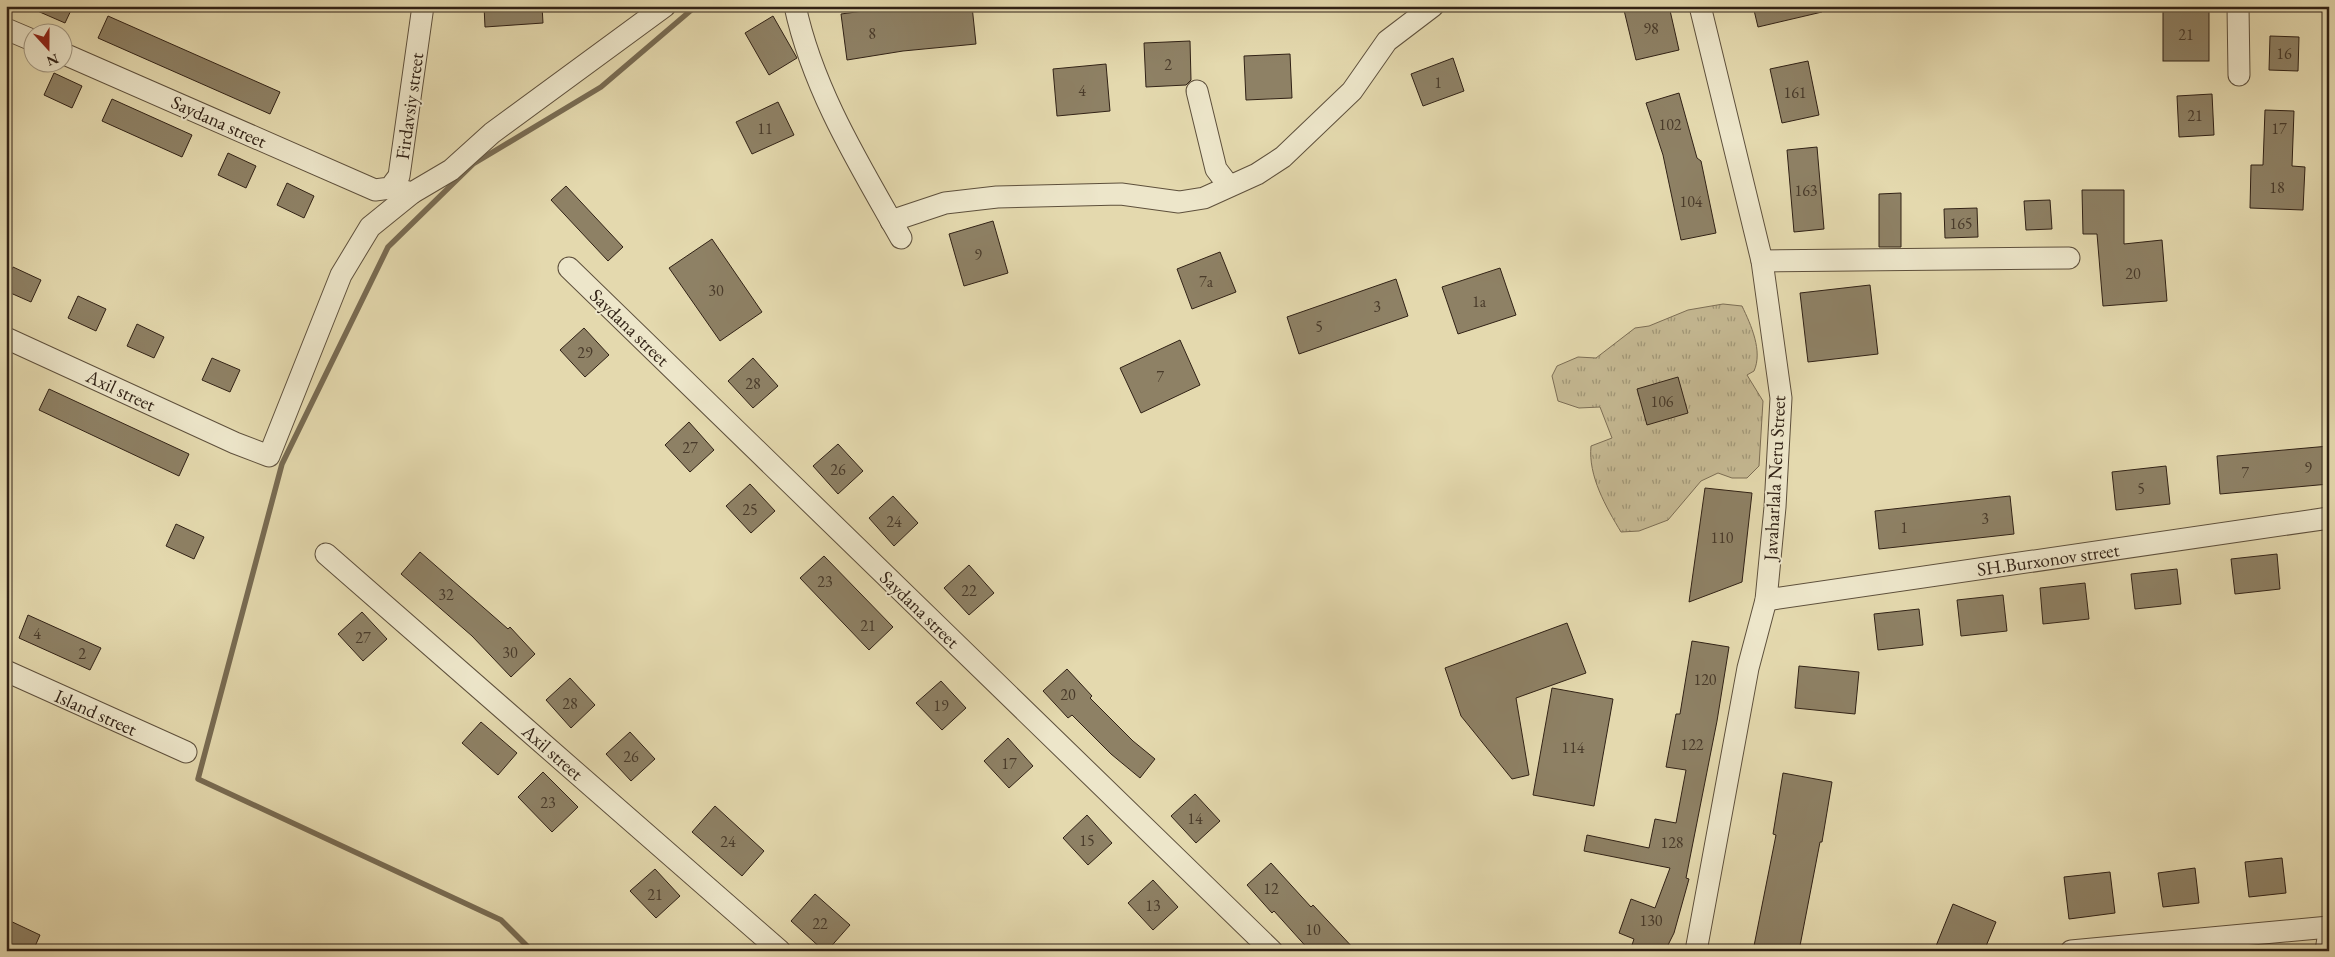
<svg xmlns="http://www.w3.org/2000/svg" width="2335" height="957" viewBox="0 0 2335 957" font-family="'EB Garamond',serif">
  <defs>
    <pattern id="grass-tufts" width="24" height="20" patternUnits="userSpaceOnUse" patternTransform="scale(1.25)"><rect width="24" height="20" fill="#c6ba94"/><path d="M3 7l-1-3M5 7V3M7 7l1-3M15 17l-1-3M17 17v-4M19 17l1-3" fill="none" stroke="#a19778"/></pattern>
  </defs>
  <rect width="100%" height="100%" fill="#e4d9ae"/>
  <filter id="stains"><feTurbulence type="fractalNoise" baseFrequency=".004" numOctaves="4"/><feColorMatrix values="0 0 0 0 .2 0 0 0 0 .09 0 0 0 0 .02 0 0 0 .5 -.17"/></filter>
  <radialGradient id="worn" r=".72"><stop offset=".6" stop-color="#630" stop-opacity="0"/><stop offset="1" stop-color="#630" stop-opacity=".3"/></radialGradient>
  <path fill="url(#grass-tufts)" stroke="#7c6e55" d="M1723,304l19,2c9,19 21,45 12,65l-7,4 16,26 -4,65 -12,12h-15l-14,-5 -17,8 -33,39 -29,11 -18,1c-15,-25 -33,-56 -30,-86l21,-8 -12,-31 -21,1 -21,-7 -6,-25 5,-10 21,-9 18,1 39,-30 14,-2 39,-16z"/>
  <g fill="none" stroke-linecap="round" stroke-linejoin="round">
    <polyline stroke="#786b52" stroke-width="5.5" points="532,951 501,920 198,779 282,464 388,247 473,164 601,87 696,6"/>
  </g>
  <g fill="#8e8165" stroke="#312216">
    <polygon points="26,6 73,6 65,23"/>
    <polygon points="484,6 542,6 543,23 485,27"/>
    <polygon points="900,6 972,6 976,44 903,51 847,60 841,14"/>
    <polygon points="1623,6 1669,6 1679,50 1636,60"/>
    <polygon points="1753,6 1822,6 1822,12 1758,27"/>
    <rect x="2163" y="6" width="46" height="55"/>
    <polygon points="108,16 280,92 270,114 98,38"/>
    <polygon points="773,16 797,58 769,75 745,33"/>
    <polygon points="2270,36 2299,37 2298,71 2269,70"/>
    <polygon points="1190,41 1191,80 1186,85 1146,87 1144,43"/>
    <polygon points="1290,54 1292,98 1246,100 1244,56"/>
    <polygon points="1453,58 1464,91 1423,106 1411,74"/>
    <polygon points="1808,61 1819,115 1782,123 1770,69"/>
    <polygon points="1106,64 1110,111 1057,116 1053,69"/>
    <polygon points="54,73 82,86 72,108 44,95"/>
    <polygon points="1679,93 1697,158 1701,161 1716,233 1681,240 1663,155 1646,103"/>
    <polygon points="2212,94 2214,135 2179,137 2177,96"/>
    <polygon points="112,99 192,135 182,157 102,121"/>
    <polygon points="778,102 794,135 752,154 736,122"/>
    <polygon points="2265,110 2294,111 2292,166 2305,167 2303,210 2250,208 2251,165 2263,165"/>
    <polygon points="1817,147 1824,229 1794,232 1787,150"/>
    <polygon points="228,153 256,166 246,188 218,175"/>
    <polygon points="287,183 314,196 304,218 277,205"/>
    <polygon points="566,186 623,247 608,261 551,200"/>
    <polygon points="2082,190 2124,190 2124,244 2162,240 2167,301 2103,306 2097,234 2083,234"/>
    <polygon points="1901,193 1901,247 1879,247 1879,194"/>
    <polygon points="2050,200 2052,229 2026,230 2024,201"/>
    <polygon points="1977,208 1978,237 1945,238 1944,209"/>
    <polygon points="993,221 1008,273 964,286 949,234"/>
    <polygon points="712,239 762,312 720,341 669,268"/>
    <polygon points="1220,252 1236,292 1192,309 1177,269"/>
    <polygon points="13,267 41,280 31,302 6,291 6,283"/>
    <polygon points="1500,268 1516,315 1458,334 1442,287"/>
    <polygon points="1396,279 1408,316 1299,354 1287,317"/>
    <polygon points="1870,285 1878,354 1808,362 1800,293"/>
    <polygon points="78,296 106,309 96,331 68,318"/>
    <polygon points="137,324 164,337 154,358 127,346"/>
    <polygon points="584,328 609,355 585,377 560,350"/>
    <polygon points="1180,340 1200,385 1141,413 1120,368"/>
    <polygon points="212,358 240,370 230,392 202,380"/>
    <polygon points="753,358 778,386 753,408 728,381"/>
    <polygon points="1678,377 1688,413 1647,425 1637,389"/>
    <polygon points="49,389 189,454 179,476 39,410"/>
    <polygon points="689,422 714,450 690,472 665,445"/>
    <polygon points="838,444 863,471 838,494 813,466"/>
    <polygon points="2329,446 2329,484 2220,494 2217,456"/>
    <polygon points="2166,466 2170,504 2116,510 2112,472"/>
    <polygon points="750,484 775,511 751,533 726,506"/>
    <polygon points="1705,488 1752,493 1742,582 1689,602"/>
    <polygon points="893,496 918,523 894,546 869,518"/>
    <polygon points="2010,496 2014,534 1879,549 1875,511"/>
    <polygon points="176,524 204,537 194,559 166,546"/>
    <polygon points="420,552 508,629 510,627 535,654 511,677 472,636 401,574"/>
    <polygon points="2277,554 2280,589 2235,594 2231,559"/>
    <polygon points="824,556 893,627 869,650 800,578"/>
    <polygon points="969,565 994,593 969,615 944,588"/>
    <polygon points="2177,569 2181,604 2135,609 2131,574"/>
    <polygon points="2085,583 2089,619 2043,624 2040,588"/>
    <polygon points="2003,595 2007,631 1961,636 1957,600"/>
    <polygon points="1919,609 1923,645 1878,650 1874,614"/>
    <polygon points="362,612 387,639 363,661 338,634"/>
    <polygon points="28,615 101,648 90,670 19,638"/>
    <polygon points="1567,623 1586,673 1516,698 1529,775 1512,779 1461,716 1445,668"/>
    <polygon points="1692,641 1729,647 1717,721 1686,878 1689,879 1674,933 1665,951 1630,951 1634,939 1619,933 1631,899 1655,908 1670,868 1584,851 1587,835 1649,848 1655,819 1676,823 1686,770 1666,767 1676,714 1680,714"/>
    <polygon points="1799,666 1859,672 1855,714 1795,708"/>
    <polygon points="1067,669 1092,696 1090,698 1133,741 1155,759 1140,778 1111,754 1072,715 1068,718 1043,691"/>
    <polygon points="570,678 595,705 571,728 546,700"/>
    <polygon points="941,681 966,708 942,730 916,703"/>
    <polygon points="1552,688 1613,699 1594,806 1533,795"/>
    <polygon points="481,722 517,753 498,775 462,743"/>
    <polygon points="630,732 655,759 631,781 606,754"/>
    <polygon points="1008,738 1033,766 1009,788 984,761"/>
    <polygon points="543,772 578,807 552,832 518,797"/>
    <polygon points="1783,773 1832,782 1822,842 1820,842 1799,951 1753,951 1776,835 1773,834"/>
    <polygon points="1195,794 1220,821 1196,843 1171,816"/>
    <polygon points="715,806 764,851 742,876 692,832"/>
    <polygon points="1087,815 1112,843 1088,865 1063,838"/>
    <polygon points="2282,858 2286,893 2249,897 2245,862"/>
    <polygon points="1271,863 1311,907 1313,905 1356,951 1310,951 1274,911 1272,913 1247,885"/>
    <polygon points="2195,868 2199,903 2163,907 2158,873"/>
    <polygon points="655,869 680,896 656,918 630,891"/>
    <polygon points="2110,872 2115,913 2069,919 2064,877"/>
    <polygon points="1153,880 1178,907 1153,930 1128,903"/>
    <polygon points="815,894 850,925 827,951 824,951 791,921"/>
    <polygon points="1953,904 1996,922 1984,951 1934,951"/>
    <polygon points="6,919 40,935 33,951 6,951"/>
  </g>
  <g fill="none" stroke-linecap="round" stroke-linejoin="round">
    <g stroke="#5e503c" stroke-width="23">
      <g id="minor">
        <path d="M795,6c18,84 64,158 106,232"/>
        <polyline points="2238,6 2239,75"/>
        <polyline points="6,29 32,40"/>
        <polyline points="62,53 375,190 390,188 399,176 423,6"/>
        <polyline points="1197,91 1216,169 1229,186"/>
        <polyline points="398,189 412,193 451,170 492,133 665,6"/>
        <polyline points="891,221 945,203 997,197 1121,194 1179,202 1204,198 1257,174 1283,157 1352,91 1387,41 1433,6"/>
        <polyline points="1762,261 2069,258"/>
        <polyline points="569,268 1272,951"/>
        <polyline points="6,338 235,443 269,456 341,275 370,227 412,193"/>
        <polyline points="326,554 780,951"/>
        <polyline points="1766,600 2329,518"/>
        <polyline points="6,671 186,752"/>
        <polyline points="1696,951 1748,668 1766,600 1775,507 1781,398 1762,261 1700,6"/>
        <polyline points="2071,951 2329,927"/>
        <polyline points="2326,951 2329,932"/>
      </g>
    </g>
    <use href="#minor" stroke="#ede6ca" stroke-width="21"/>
  </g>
  <g text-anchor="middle" stroke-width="4" stroke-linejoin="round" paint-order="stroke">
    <g font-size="16" fill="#483a2a">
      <text x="1651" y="34">98</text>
      <text x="872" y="39">8</text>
      <text x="2186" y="40">21</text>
      <text x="2284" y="59">16</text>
      <text x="1168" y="70">2</text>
      <text x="1438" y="88">1</text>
      <text x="1082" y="96">4</text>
      <text x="1795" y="98">161</text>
      <text x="2195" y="121">21</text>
      <text x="1670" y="130">102</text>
      <text x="765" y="134">11</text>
      <text x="2279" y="134">17</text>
      <text x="2277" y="193">18</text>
      <text x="1806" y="196">163</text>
      <text x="1691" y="207">104</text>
      <text x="1961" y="229">165</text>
      <text x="978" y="260">9</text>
      <text x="2133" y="279">20</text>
      <text x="1206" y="287">7a</text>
      <text x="716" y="296">30</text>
      <text x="1479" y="307">1a</text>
      <text x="1377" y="312">3</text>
      <text x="1319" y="332">5</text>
      <text x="585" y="358">29</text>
      <text x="1160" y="382">7</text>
      <text x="753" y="389">28</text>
      <text x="1662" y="407">106</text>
      <text x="690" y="453">27</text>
      <text x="2308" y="473">9</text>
      <text x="838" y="475">26</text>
      <text x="2245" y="478">7</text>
      <text x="2141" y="494">5</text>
      <text x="750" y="515">25</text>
      <text x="1985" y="524">3</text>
      <text x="894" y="527">24</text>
      <text x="1904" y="533">1</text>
      <text x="1722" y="543">110</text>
      <text x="825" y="587">23</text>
      <text x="969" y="596">22</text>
      <text x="446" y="600">32</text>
      <text x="868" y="631">21</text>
      <text x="37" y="639">4</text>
      <text x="363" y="643">27</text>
      <text x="510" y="658">30</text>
      <text x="82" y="659">2</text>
      <text x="1705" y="685">120</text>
      <text x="1068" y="700">20</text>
      <text x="570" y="709">28</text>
      <text x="941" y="711">19</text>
      <text x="1692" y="750">122</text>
      <text x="1573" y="753">114</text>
      <text x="631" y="762">26</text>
      <text x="1009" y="769">17</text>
      <text x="548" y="808">23</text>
      <text x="1195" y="824">14</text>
      <text x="1087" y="846">15</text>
      <text x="728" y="847">24</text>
      <text x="1672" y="848">128</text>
      <text x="1271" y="894">12</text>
      <text x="655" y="900">21</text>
      <text x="1153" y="911">13</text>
      <text x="1651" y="926">130</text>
      <text x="820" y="929">22</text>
      <text x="1313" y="935">10</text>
    </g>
    <g font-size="19" fill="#312216" stroke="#ede6ca">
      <text transform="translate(409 106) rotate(-82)" y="7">Firdavsiy street</text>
      <text transform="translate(219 121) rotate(24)" y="7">Saydana street</text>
      <text transform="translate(630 327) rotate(44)" y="7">Saydana street</text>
      <text transform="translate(121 390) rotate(25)" y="7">Axil street</text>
      <text transform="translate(1774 478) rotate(-87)" y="7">Javaharlala Neru Street</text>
      <text transform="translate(2048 559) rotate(-8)" y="7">SH.Burxonov street</text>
      <text transform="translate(920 609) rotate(44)" y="7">Saydana street</text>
      <text transform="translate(96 712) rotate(24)" y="7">Island street</text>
      <text transform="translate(553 752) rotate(41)" y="7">Axil street</text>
    </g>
  </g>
  <rect width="2335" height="957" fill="none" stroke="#e4d9ae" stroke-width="25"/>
  <rect x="8" y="8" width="2320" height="942" fill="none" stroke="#312216" stroke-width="2.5"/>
  <rect x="12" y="12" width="2310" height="932" fill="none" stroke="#312216"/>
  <g transform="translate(48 48) rotate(159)"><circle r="24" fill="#ede6ca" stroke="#a29882"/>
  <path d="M0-4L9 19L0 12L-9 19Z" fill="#8f2418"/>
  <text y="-8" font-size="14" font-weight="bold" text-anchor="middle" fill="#312216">N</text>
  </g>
  <rect width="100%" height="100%" filter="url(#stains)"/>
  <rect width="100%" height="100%" fill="url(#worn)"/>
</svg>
